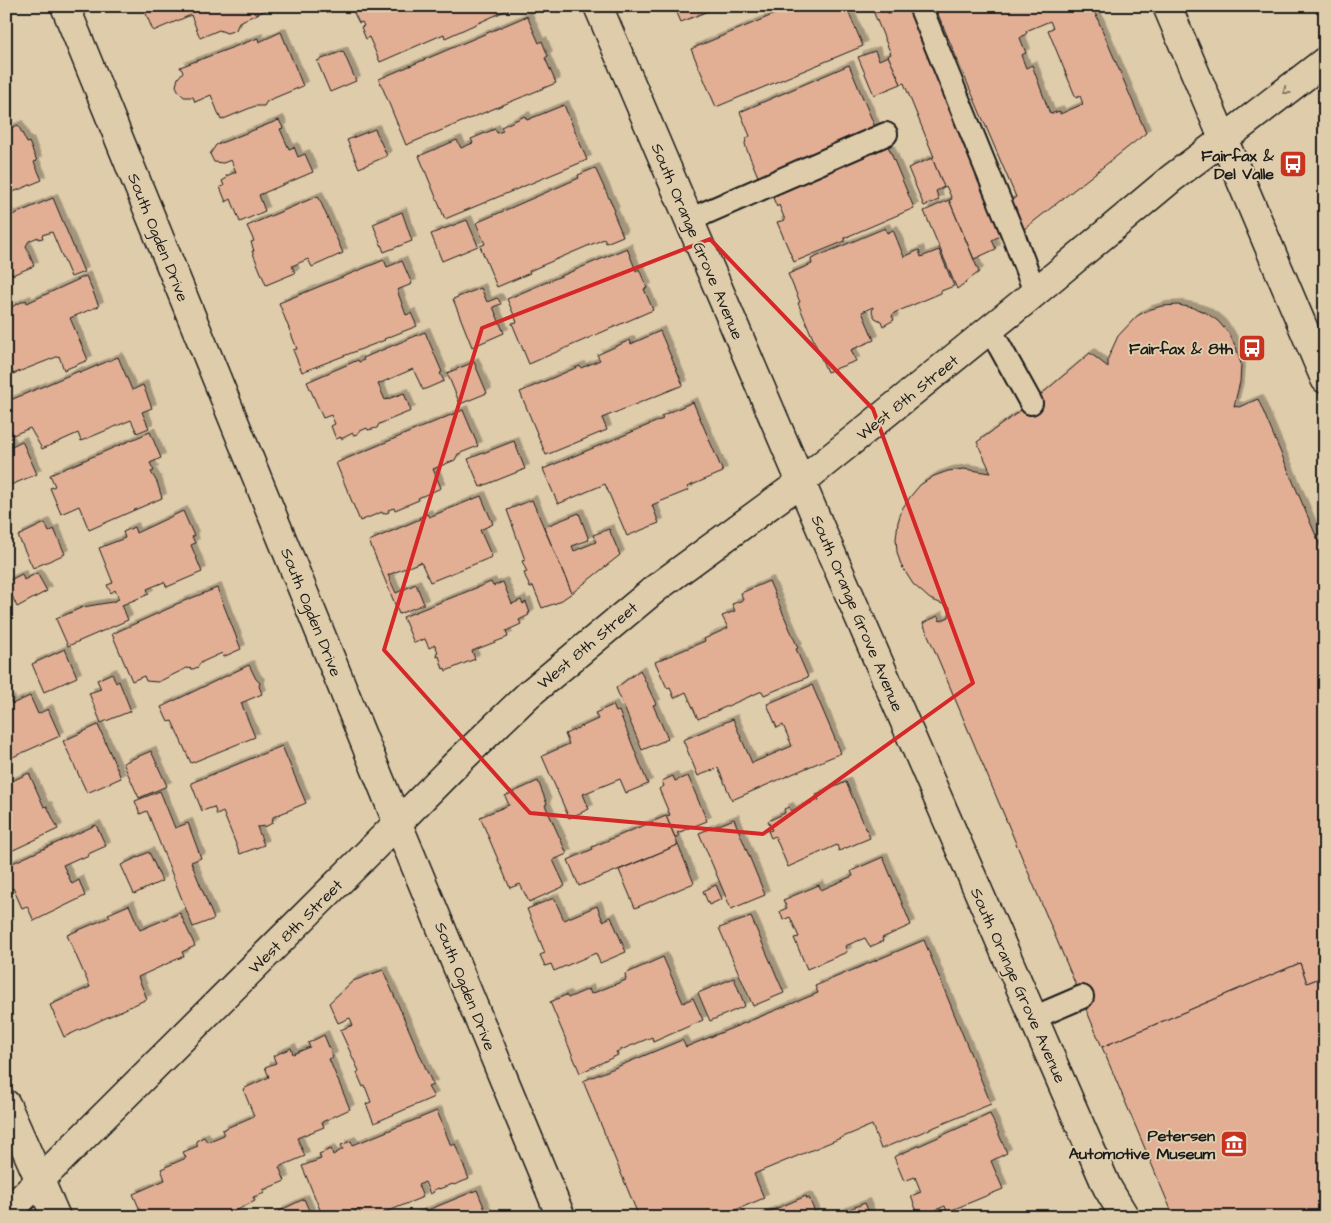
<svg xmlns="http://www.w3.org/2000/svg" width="1331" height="1223" viewBox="0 0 1331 1223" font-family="'Architects Daughter',sans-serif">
  <defs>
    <filter id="shadow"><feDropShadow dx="4.5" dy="-4.5" stdDeviation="0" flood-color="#0004"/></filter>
  </defs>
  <rect width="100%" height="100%" fill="#dfccaa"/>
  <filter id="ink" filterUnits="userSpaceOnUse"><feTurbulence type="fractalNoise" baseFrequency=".02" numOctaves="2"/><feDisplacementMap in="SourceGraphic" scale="10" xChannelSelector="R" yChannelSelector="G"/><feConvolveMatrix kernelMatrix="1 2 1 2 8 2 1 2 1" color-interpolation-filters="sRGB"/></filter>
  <g filter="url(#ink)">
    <g fill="#e2af95" stroke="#1c1c1c" fill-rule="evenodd" filter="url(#shadow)">
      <polygon points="143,6 271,6 271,8 239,22 236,30 227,33 219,30 200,38 191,15 153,31"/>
      <polygon points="359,6 516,6 445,38 444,34 380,62 369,37 366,39 361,27 364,26 362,22 359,23 353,11"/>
      <polygon points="674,6 711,6 713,9 681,22"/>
      <polygon points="785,6 846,6 863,46 716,107 691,49 787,9"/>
      <polygon points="871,6 886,6 889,14 907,6 1002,235 992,240 996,249 974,259 949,200 952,199 946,186 944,187 932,158 934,157 904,83 901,84 888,56 891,54"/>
      <path d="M952,6h140l54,127 -123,97 -19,-25 12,-8 -79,-185zM1050,21l3,7 -5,2 28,68 4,-2 3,8 -23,10v-3l-10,3 -18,-49 -6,3 -5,-13 5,-2 -6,-15 7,-5 -1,-2z"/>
      <polygon points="527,16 539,43 542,41 548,56 545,58 556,83 406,145 379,79"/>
      <polygon points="281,32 303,86 267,101 264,106 255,106 221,120 211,95 195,102 193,97 184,97 179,92 176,86 178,78 183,72 180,67 258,38 259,42"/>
      <polygon points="343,51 356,81 330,92 317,61"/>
      <polygon points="875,51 879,60 888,56 901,84 874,95 858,57"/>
      <polygon points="849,65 875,127 805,157 807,159 759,179 747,150 745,144 746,139 750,136 740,112"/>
      <polygon points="564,105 587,160 445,219 419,156 457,140 461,148 473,143 471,139 495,129 497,133 503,131 501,127 525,116 527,120"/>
      <polygon points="279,120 283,128 280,129 289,149 294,147 298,157 305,154 313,172 259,195 265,211 240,222 231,199 226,202 220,187 224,186 222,181 227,178 226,176 236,172 231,160 223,163 214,162 210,154 216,145"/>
      <polygon points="18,125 27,143 29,142 37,161 34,162 42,180 6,195 6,130"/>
      <polygon points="375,129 387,156 359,168 347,140"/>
      <polygon points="888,146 914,208 844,238 845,241 794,262 777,222 785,220 779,205 777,207 773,198 775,197 774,192 823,171 824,173"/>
      <polygon points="932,158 944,187 936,191 939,200 924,206 908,168"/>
      <polygon points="595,168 615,211 613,212 623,236 606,243 604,239 529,271 530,273 497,287 480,246 485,244 476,223 579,178 578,175"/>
      <polygon points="318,196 343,253 312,267 308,259 292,266 295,273 266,285 252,251 254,251 251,242 254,241 247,226"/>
      <polygon points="53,198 84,272 71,277 52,232 42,235 43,238 38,239 38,237 29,241 26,246 34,266 12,275 12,273 6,276 6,214 8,213 10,216"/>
      <polygon points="949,200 979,272 957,289 924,211"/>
      <polygon points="402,212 412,241 384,252 373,224"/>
      <polygon points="467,220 478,246 442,261 431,234"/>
      <polygon points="885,228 887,233 893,230 904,257 919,250 921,257 939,250 954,286 941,291 941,293 894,313 892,316 894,320 883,326 881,321 875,318 872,312 873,307 862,312 874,340 851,350 856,361 827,372 798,303 800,302 788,274 812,264 811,259"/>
      <polygon points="627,248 636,271 639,269 647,288 644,289 653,310 529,364 512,323 517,322 507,299"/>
      <polygon points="384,260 387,267 402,261 412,284 397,290 406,315 411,313 417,326 384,339 385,340 302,372 293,350 297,349 279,303"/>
      <polygon points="86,276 99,306 70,318 88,360 64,370 59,356 13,374 11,368 7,369 6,312 12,309 11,307 26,300 27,303"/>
      <polygon points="481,288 487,302 497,298 499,300 501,304 493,307 504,333 472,347 453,299"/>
      <polygon points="1178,305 1194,308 1205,312 1218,321 1229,334 1236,347 1241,364 1240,382 1234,406 1239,407 1258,399 1325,557 1325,976 1307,983 1300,963 1102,1047 923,623 938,616 940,621 949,617 950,607 930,599 913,584 901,565 897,552 896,539 898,522 902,509 910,497 920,485 934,476 948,471 964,469 991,473 977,442 1031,403 1090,353 1108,367 1108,358 1118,336 1137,316 1148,310 1162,306"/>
      <polygon points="660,331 683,385 602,418 607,430 546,455 520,392 580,366 581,368 600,360 597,355 630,340 631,344"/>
      <polygon points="425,332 442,372 440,373 444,381 423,390 413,369 378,384 385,400 404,393 411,411 379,424 377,428 368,430 367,428 358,432 358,434 353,435 353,433 341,439 341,437 336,439 331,426 335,424 331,415 323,418 307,382 358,360 359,362 364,360 363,358"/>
      <polygon points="118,357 132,390 143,385 152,408 142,412 149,428 137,433 131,420 81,441 78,433 42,449 30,428 13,435 6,419 6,402 79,371 80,373"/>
      <polygon points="474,362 487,393 460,404 447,373"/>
      <polygon points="693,402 723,472 687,487 689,490 652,505 659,523 627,536 605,484 558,504 543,469 663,419 661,416"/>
      <polygon points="463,410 478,446 458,454 455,460 433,469 441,488 418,498 419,500 395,510 394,508 388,510 389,512 383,514 382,512 360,521 336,463"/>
      <polygon points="150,432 161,458 150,463 154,471 151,472 157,482 162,498 89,530 79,506 61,514 50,488 55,486 50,475"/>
      <polygon points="6,433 12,446 22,441 37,474 6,487"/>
      <polygon points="514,441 525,469 480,487 468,459"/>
      <polygon points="481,496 493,524 480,530 492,557 430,582 421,562 388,575 396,593 416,584 424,604 399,614 369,541 420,519 419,518 427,514 429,517"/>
      <polygon points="532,500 572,593 559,602 542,608 533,586 530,588 524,573 527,572 522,561 525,560 507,510"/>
      <polygon points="183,511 194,536 192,537 195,543 191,545 202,572 167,587 164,582 147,589 149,594 122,605 128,620 68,646 56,619 83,607 112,602 119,599 115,590 111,593 107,585 113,583 99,548 125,538 123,532 134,527 136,533"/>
      <polygon points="579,513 589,540 572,546 574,551 596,542 593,535 609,529 620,555 572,593 544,527"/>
      <polygon points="45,523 49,532 54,529 65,554 33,568 18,536"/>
      <polygon points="37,573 47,591 17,607 6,582 22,574 24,580"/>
      <polygon points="769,581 798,648 796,649 808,677 764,695 762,691 698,719 686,692 674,698 670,687 667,688 655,662 705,641 704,639 728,628 722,616 735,611 732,604 743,600 741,593"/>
      <polygon points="491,582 493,586 503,582 512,604 521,600 523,604 526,602 530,613 528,613 529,615 519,620 521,624 506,631 508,637 472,651 475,659 446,671 445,668 443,669 439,656 437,657 436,653 438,652 435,645 429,648 425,639 414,643 403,617"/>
      <polygon points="217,588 241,649 223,657 222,653 200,663 198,667 193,669 187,668 158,682 146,681 144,676 132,681 112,634 174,606 174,605"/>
      <polygon points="65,649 77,677 44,692 32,664"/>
      <polygon points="249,665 256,679 260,683 259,686 262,694 241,703 255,737 191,763 172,721 168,722 161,707"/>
      <polygon points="640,670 656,704 653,705 668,739 642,750 616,688"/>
      <polygon points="112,673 116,683 119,681 131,711 101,723 89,693 101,689 97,680"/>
      <polygon points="812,685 841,753 732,800 718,768 698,776 683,740 733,719 752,763 792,746 783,725 777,728 767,704"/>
      <polygon points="30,696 38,714 48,709 60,736 6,760 6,701 10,700 12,704"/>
      <polygon points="613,705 616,712 619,711 648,784 626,793 620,779 583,794 589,809 569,818 542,756 569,744 565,734 598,719 595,713"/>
      <polygon points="98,725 121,778 87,793 63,741"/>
      <polygon points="282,746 306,803 273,817 272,823 267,826 257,827 264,845 240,854 223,812 217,815 214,807 202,811 191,783"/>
      <polygon points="151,751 167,786 139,798 123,763"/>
      <polygon points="29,773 44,807 47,806 58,829 7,853 6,855 6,784"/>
      <polygon points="673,776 675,781 688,776 707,821 677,833 679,836 675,837 666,816 670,815 659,789 664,786 662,781"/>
      <polygon points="538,781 547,804 545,805 567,854 553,860 565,886 529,902 520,884 510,888 480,817 509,805 505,796"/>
      <polygon points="846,782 870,838 839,851 837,845 788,867 775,836 771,838 768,831 772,830 768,821 785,813 784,809 789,807 791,811 819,800 816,795"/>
      <polygon points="160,791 175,828 188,823 201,858 191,862 214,919 193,927 147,811 140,814 135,801"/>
      <polygon points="666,816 678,845 579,886 568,860 593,849 592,847"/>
      <polygon points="734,819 765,895 731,909 699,833"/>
      <polygon points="96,825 106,846 88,854 89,856 82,859 81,857 63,865 72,884 79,880 85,896 34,921 27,906 22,908 13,888 6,891 6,866"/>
      <polygon points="678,845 694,883 635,908 619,870"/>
      <polygon points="149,852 162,881 134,894 121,865"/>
      <polygon points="883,857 911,925 882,938 883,941 870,947 865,938 845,946 847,952 807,969 794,938 799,937 790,917 783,920 780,911 787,908 783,900 819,885 821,890 853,876 851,871"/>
      <polygon points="716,885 722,899 709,905 703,891"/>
      <polygon points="554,898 564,920 597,906 603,921 611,917 626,952 600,963 596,953 554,971 551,964 545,966 540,955 545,953 527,909"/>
      <polygon points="129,905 140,930 180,913 195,946 182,952 184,956 138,977 147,999 64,1037 50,1005 90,987 67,935 110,917 108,914"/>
      <polygon points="751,917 784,993 753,1006 719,928"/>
      <polygon points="924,940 991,1104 881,1149 872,1125 754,1174 764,1198 719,1217 639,1217 583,1081 682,1040 686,1047 818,993 815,986"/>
      <polygon points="663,957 683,1003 693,998 703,1020 653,1042 652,1037 616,1052 618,1055 580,1073 550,1002 566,995 568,998 589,989 591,994 626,980 625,974"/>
      <polygon points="1300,963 1307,983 1325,976 1325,1217 1174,1217 1102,1047"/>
      <polygon points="383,970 433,1085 428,1087 434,1097 374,1123 366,1104 371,1102 365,1086 363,1087 357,1073 359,1071 340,1030 353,1025 350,1018 338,1023 329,1003 353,981"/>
      <polygon points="734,978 745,1006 710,1021 698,993"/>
      <polygon points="324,1035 333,1057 329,1059 350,1109 322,1122 324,1127 297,1138 305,1156 279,1167 285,1181 263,1190 265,1193 253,1197 255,1201 223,1217 143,1217 133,1194 165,1180 161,1169 186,1158 183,1152 198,1146 196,1141 204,1137 207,1142 224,1135 222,1130 254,1116 243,1089 269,1077 265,1067 276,1063 273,1056 291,1048 293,1054 310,1047 308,1043"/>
      <polygon points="437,1111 451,1146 455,1144 469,1179 454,1185 453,1184 439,1189 439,1188 433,1190 434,1192 430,1194 425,1182 418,1185 423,1197 374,1217 362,1217 359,1210 353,1212 354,1217 323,1217 302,1166 321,1159 319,1154 331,1149 333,1155 343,1149 341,1145 351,1141 353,1145"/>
      <polygon points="990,1114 1007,1153 991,1161 1003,1189 947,1212 945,1206 919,1217 911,1196 921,1192 915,1177 904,1181 894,1157"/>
      <polygon points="477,1190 488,1217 411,1217"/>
      <polygon points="806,1196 807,1199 809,1198 817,1217 757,1217"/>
      <polygon points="304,1199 312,1217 282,1217 279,1211"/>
      <polygon points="865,1203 871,1217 836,1217 835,1215"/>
    </g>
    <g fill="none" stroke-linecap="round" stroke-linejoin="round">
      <g stroke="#1c1c1c" stroke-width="26">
        <g id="service">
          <polyline points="920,6 1013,234 1035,292"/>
          <polyline points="689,220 886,134"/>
          <polyline points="990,329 1031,403"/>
          <polyline points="1033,1018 1082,997"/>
        </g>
      </g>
      <g stroke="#1c1c1c" stroke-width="31">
        <g id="minor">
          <polyline points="65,6 398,824 561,1217"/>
          <polyline points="598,6 823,534 1107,1187 1125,1217"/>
          <polyline points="1224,139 1325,61"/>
          <polyline points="6,1104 56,1217"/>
        </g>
      </g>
      <g stroke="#1c1c1c" stroke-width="31">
        <polyline id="tertiary" points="6,1214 368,853 456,764 529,694 655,589 801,482 1026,300 1172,178 1224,139"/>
      </g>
      <g stroke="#1c1c1c" stroke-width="31">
        <polyline id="secondary" points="1167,6 1325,379"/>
      </g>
      <use href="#service" stroke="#dfccaa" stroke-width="22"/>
      <use href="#minor" stroke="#dfccaa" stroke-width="28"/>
      <use href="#tertiary" stroke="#dfccaa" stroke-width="28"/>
      <use href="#secondary" stroke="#dfccaa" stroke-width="28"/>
    </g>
    <defs><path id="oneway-chevron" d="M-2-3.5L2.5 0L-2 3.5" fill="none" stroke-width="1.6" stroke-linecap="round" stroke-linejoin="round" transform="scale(1.25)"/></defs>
    <use stroke="#7e7463" href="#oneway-chevron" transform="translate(1286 91) rotate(142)"/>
  </g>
  <path fill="none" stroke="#d62828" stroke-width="4" stroke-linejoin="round" d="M710,239l163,170 100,274 -210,151 -233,-21 -146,-163 98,-322z"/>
  <defs>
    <g id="bus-square" transform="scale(1.4375)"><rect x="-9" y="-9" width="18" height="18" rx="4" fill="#c8321e" stroke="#dfccaa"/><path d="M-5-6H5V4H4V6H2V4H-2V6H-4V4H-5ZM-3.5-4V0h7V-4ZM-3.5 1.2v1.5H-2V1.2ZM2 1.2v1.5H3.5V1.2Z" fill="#fff"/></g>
    <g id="museum-square" transform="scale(1.4375)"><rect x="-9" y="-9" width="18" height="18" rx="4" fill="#c8321e" stroke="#dfccaa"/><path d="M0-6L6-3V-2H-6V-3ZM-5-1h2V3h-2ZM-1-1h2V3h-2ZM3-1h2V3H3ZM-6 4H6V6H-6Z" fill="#fff"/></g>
  </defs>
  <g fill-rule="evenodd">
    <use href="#bus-square" x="1293" y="164"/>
    <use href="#bus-square" x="1252" y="348"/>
    <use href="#museum-square" x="1234" y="1144"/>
  </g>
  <g text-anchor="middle" stroke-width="4" stroke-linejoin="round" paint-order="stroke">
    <g font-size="16" font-weight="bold" fill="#1c1c1c" stroke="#dfccaa" text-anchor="end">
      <text x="1274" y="161">Fairfax &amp;<tspan x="1274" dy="18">Del Valle</tspan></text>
      <text x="1233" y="354">Fairfax &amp; 8th</text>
      <text x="1215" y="1141">Petersen<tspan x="1215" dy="18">Automotive Museum</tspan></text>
    </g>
    <g font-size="16" fill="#1c1c1c" stroke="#dfccaa">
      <text transform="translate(159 237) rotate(68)" y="6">South Ogden Drive</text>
      <text transform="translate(698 241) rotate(67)" y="6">South Orange Grove Avenue</text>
      <text transform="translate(907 397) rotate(-39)" y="6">West 8th Street</text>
      <text transform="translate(312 612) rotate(68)" y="6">South Ogden Drive</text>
      <text transform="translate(858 613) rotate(67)" y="6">South Orange Grove Avenue</text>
      <text transform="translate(587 645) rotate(-40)" y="6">West 8th Street</text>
      <text transform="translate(295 926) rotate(-45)" y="6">West 8th Street</text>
      <text transform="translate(1019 985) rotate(66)" y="6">South Orange Grove Avenue</text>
      <text transform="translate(466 986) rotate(68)" y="6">South Ogden Drive</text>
    </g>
  </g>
  <rect width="1331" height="1223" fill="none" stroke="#dfccaa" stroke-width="25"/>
  <rect x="12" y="12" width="1306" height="1198" fill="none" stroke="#1c1c1c" stroke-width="2" filter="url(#ink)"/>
</svg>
